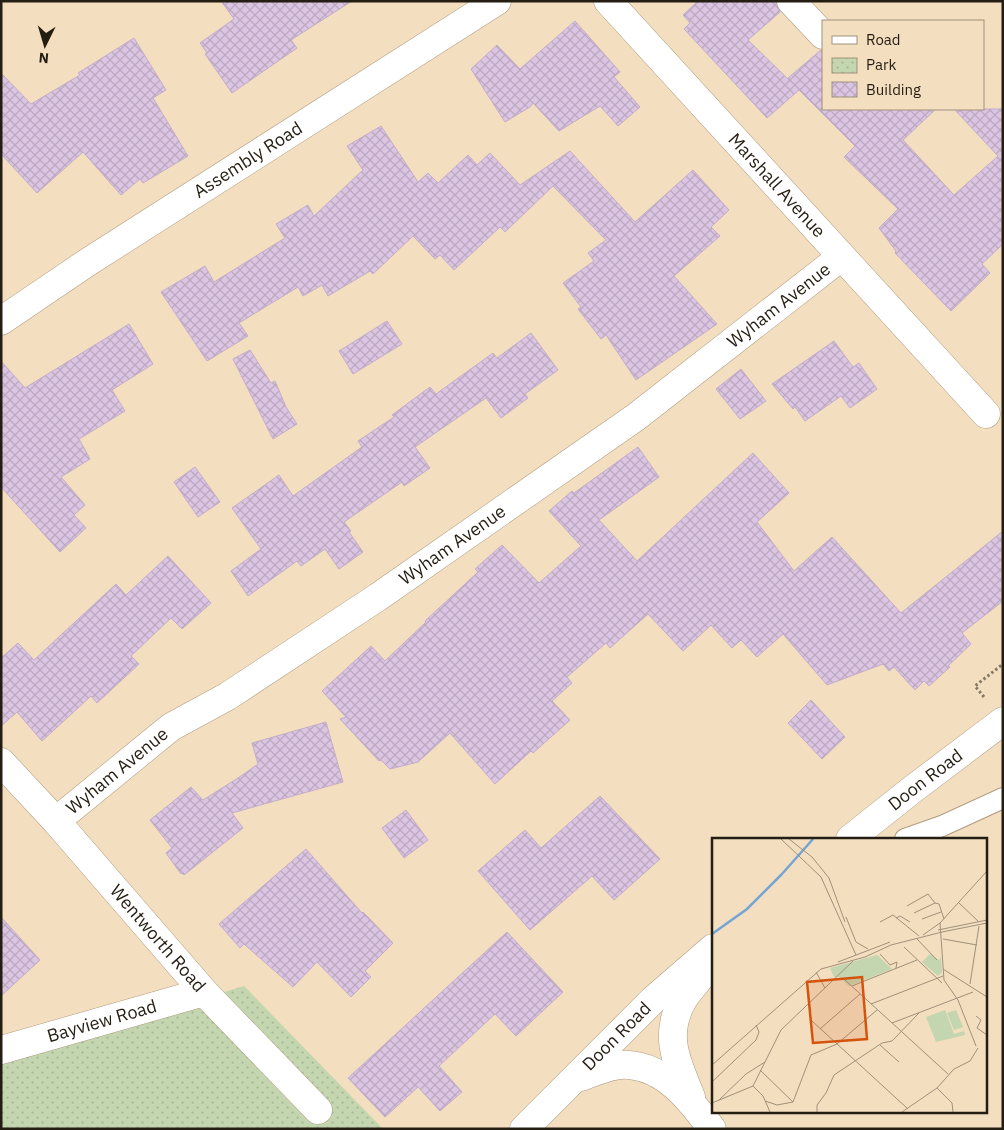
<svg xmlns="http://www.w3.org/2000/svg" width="1004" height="1130" viewBox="0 0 1004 1130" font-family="'IBM Plex Sans',sans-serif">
  <defs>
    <pattern id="park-dots" width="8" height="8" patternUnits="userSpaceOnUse" patternTransform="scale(1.25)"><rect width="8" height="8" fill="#c3d6af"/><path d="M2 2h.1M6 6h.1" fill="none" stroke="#a7b796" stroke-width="1.8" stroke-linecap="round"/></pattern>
    <pattern id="building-cross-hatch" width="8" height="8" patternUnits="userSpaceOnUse" patternTransform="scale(1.25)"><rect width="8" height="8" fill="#dbc5e2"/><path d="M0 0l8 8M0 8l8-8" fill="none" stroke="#bca9c1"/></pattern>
  </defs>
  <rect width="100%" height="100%" fill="#f3dec0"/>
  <polygon fill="url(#park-dots)" points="244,986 383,1129 1,1129 1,1060"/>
  <g fill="url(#building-cross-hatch)" stroke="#c3adc9">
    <polygon points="221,1 352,1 291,40 297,48 232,93 205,54 207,53 200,43 234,19"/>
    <polygon points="698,1 776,1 780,12 748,40 789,80 788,78 821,50 823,50 823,109 936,109 903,140 954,195 998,156 954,109 1003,109 1003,244 982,264 990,273 951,311 895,253 896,251 879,228 898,209 844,157 855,146 799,90 767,118 684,29 690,23 683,15"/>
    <polygon points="575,21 620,72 614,77 640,107 618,126 600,106 559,131 533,103 530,107 505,122 471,69 497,45 520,69"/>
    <polygon points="134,38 166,90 153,98 188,156 143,183 140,179 121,195 83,152 37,193 1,154 1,73 31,104 80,75 78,73"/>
    <polygon points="381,126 418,182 428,173 438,183 468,155 477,165 490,153 520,185 570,151 635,222 693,170 729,210 711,227 720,236 674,276 717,324 636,380 606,335 601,339 578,309 581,307 563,283 594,261 588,253 606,240 553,186 505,232 500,227 454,270 440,255 435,259 413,236 373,274 370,271 328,296 322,285 303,296 298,287 239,323 248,336 207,361 161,292 205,266 214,282 285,238 276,224 308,205 314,216 363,170 347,146"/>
    <polygon points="387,321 402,344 353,374 339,351"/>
    <polygon points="129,324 153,364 112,390 125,411 79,439 90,459 61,477 85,505 74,515 86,528 60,552 1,487 1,361 25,388"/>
    <polygon points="531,333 558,370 525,394 528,398 501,418 486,398 415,447 430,468 404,486 402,482 344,522 351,531 349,532 363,552 339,569 325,549 301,566 297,561 248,596 231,571 261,549 232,508 279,475 293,496 362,447 358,441 394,417 392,415 430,387 436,394 493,353 497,358"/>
    <polygon points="834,341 853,367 859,363 877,389 850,408 841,396 805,421 795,407 793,409 772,384"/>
    <polygon points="250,350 271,383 275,381 286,407 297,424 273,439 233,359"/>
    <polygon points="741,369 766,401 740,419 716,389"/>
    <polygon points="638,447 659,477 599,520 637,561 753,453 789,493 757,522 794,571 832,537 901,613 1003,531 1003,601 962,633 971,644 948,666 950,667 929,686 924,681 915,690 894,667 889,671 883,664 827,685 783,634 757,657 741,640 732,648 711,625 683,651 648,614 610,648 606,643 567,677 572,683 552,701 570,720 533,753 531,751 495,784 450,733 418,762 390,769 381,760 379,761 340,719 346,717 322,691 371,646 385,661 426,622 425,621 478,572 475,569 502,545 539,583 581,546 549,511 572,491 574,493"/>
    <polygon points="195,467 220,502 198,517 174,482"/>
    <polygon points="168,556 211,603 182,629 171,618 131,656 139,664 97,703 91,696 42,741 17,712 1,726 1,658 18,643 34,660 116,584 126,595"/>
    <polygon points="811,700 845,737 822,759 788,723"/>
    <polygon points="326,722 343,782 232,813 243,828 184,875 182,873 181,874 166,853 172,848 150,820 191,787 203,800 238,778 258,764 252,743"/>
    <polygon points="600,796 660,859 614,900 592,876 530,930 478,871 525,830 541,848"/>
    <polygon points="406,810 428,840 404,858 382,828"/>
    <polygon points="306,849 362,913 363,912 393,943 365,971 371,977 351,997 317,962 293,987 244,944 240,948 219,924"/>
    <polygon points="1,917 40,960 1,996"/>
    <polygon points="507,932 563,992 516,1036 495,1014 439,1066 462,1092 440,1111 418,1087 385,1117 348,1078"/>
  </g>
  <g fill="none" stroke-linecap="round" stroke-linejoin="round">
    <g stroke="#b19d81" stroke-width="22">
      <polyline id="service" points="905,839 942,826 1003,798"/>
    </g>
    <g stroke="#b19d81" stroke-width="29">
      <g id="minor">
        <path id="s1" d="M608,1l378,413"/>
        <polyline points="791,1 823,35"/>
        <path id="s2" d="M1,321l87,-59 409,-261"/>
        <path id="s3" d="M1,762l55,59 148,171 114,118"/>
        <path id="s4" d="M56,821l115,-94 57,-31 150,-99 258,-180 205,-160"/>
        <path id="s5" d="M850,839l63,-50 90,-68"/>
        <path id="s6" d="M1,1050l203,-58"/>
        <path d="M581,1077c15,-5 32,-14 48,-12 38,3 62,36 83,64"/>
        <path d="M691,1097c-14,-35 -29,-62 -7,-99 6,-9 15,-18 21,-27"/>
        <path id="s7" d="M524,1129l129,-129 60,-52"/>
      </g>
    </g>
    <polyline stroke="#867965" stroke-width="3" stroke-dasharray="2.5 2.5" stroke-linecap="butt" points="984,697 975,686 1003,664"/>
    <use href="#service" stroke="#fff" stroke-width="20"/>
    <use href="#minor" stroke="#fff" stroke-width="28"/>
  </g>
  <g text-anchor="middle" stroke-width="4.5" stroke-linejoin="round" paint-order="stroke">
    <g font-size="18" fill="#241d12" stroke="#f3dec0">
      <text dy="6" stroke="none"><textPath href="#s2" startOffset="295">Assembly Road</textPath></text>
      <text dy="6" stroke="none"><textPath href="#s1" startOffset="250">Marshall Avenue</textPath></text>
      <text dy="6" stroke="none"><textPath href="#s4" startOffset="889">Wyham Avenue</textPath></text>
      <text dy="6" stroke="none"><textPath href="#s4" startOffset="484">Wyham Avenue</textPath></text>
      <text dy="6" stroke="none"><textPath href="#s4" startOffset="79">Wyham Avenue</textPath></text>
      <text dy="6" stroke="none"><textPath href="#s5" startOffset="96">Doon Road</textPath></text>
      <text dy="6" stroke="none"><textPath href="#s3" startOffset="236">Wentworth Road</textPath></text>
      <text dy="6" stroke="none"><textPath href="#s6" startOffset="105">Bayview Road</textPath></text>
      <text dy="6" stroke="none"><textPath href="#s7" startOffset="131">Doon Road</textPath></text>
    </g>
  </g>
  <g transform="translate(712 838)">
    <rect width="275" height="275" fill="#f3dec0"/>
    <path d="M218,116l9,6 2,-3 1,15 -4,4 -16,-14zM165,117l15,14 -43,17 -10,-9h-5l-4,-9z" fill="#c3d6af"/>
    <path d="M233,172l9,24 10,-3 1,4 -29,7 -10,-25zM244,172l7,17 -9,3 -7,-17z" fill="#c3d6af"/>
    <path fill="none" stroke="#74a5d4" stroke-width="2.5" d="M70,36l31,-35M0,96l35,-25 35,-35"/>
    <path fill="none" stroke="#a0917a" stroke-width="1" d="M69,1l40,38 35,78M77,1l23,18 17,21 16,44M247,65l20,19M195,68l21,-12 7,9M202,75l21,-10 4,1 5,15M134,79l10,25 12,7M184,80l4,-2 10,6M210,81l19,-7M168,84l13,-7 26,21M226,92l49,-10M230,94l45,-9M211,97l17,-12M205,101l20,21M231,101l34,6M192,109l38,36M168,116l10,11 7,-3 -1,6M126,124l52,-20M231,131l44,28M104,134l9,16M133,142l103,94M258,146l9,-58M140,148l65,-26M159,166l72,-28M264,178l5,4 -4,8 10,7M100,183l96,88M180,185l81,-31M108,191l40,-35M168,207l19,17M264,208l-18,-46 -14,-20 -4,-57 47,-52M0,227l109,-96 44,-12 26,-12 51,-13M48,232l33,32M0,244l44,-42 3,-8 -3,-7M41,248l28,-56 72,-69M225,250l15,15 1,9M6,263l28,-27 19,-12M53,263l12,4 16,-3 18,-47 26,-11 40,-34M0,265l41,-17 10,10 7,16M105,274v-7l9,-12 8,-18 48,-32 10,-2 27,-28M190,274l35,-24 17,-19 16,-8 8,-13"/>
    <path fill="#d4530d" fill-opacity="0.15" stroke="#d4530d" stroke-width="2.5" d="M150,139l5,62 -54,4 -6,-61z"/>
    <rect width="275" height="275" fill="none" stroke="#241d12" stroke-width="2.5"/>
  </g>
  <rect width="1004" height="1130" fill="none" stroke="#241d12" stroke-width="5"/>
  <rect x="822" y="20" width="162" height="90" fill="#f3dec0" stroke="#a0917a"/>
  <rect x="832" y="36" width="25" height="8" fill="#ffffff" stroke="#a0917a"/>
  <text x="866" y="45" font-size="15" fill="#241d12">Road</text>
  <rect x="832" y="58" width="25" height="15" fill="url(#park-dots)" stroke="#a0917a"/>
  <text x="866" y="70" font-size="15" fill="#241d12">Park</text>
  <rect x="832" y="82" width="25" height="15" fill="url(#building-cross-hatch)" stroke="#a0917a"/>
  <text x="866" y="95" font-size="15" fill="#241d12">Building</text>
  <g transform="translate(45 45) rotate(185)" stroke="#f3dec0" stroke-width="4" paint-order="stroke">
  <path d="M0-4L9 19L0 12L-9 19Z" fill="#241d12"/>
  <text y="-8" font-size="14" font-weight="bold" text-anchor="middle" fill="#241d12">N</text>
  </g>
</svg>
